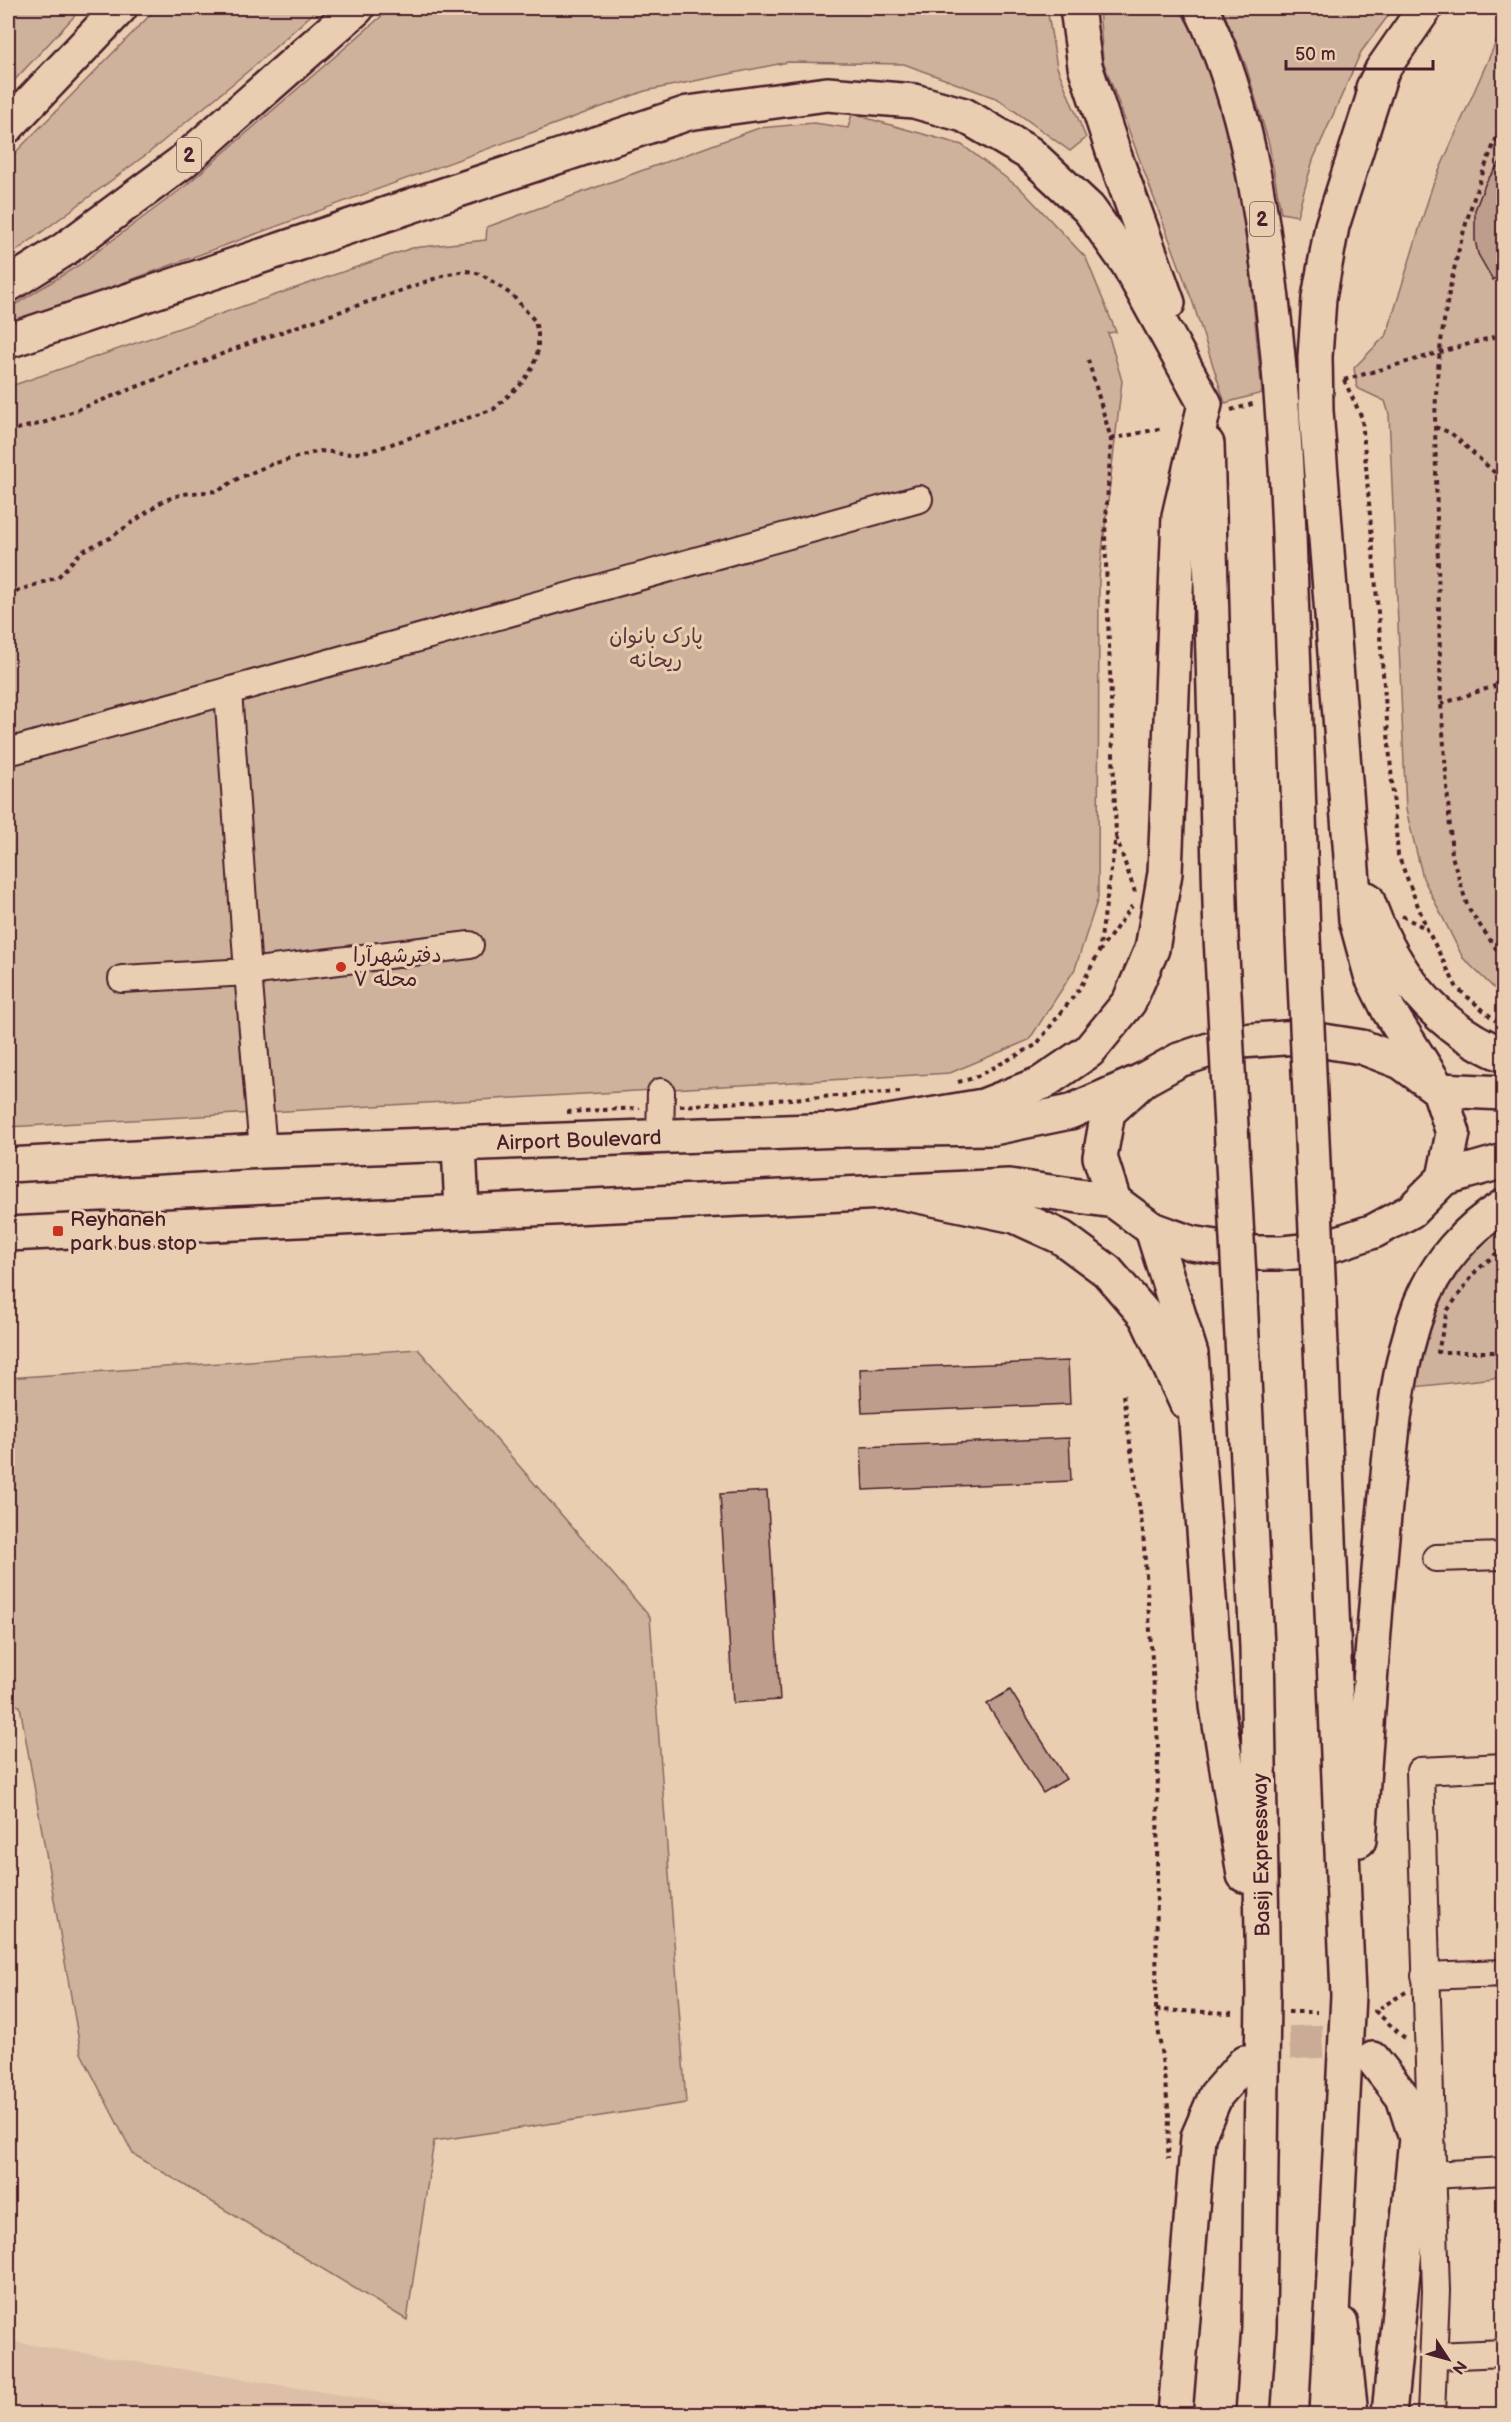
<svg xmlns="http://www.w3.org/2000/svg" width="1511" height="2422" viewBox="0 0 1511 2422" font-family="'Balsamiq Sans','Playpen Sans Arabic',sans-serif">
  <rect width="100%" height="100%" fill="#eaceb1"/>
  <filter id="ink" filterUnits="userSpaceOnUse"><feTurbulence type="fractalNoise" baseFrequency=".0167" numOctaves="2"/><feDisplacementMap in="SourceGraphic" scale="12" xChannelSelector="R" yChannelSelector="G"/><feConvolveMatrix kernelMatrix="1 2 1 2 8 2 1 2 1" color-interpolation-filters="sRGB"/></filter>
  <g filter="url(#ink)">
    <polygon fill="#dcbfa6" points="8,2341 459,2414 8,2414"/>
    <g fill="#cfb29b" stroke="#8c6863" stroke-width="1.5">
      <polygon points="8,8 82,8 8,87"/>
      <polygon points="157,8 319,8 253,67 151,151 8,257 8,160"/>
      <polygon points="391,8 1047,8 1057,67 1086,138 1070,151 998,99 904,64 788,62 645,91 8,325 8,309 79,265 184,187"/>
      <polygon points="1099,8 1179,8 1198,42 1223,115 1244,209 1262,393 1225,403 1193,303 1103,61"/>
      <polygon points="1222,8 1394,8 1361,52 1313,160 1297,216 1281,213 1269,144 1246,66"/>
      <polygon points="1503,26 1503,997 1463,958 1423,878 1406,810 1389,414 1385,401 1357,388 1354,368 1387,334 1432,187"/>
      <polygon points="852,114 962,145 1021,189 1086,258 1116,332 1108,333 1122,381 1099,578 1098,898 1075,969 1029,1040 950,1073 8,1127 8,387 412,248 486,240 487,227 759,128 814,123 848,128"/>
      <polygon points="1503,1224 1503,1377 1415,1387 1427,1317 1459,1264"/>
      <polygon points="418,1349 650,1617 686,2103 434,2141 407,2320 133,2154 81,2053 20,1706 8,1703 8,1378"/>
    </g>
    <g fill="#bd9d8c" stroke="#4a1f2b" stroke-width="1.5">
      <polygon points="1503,158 1503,271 1493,280 1478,254 1475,240 1475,210 1486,182"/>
      <polygon points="1068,1361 1070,1404 862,1413 860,1369"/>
      <polygon points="1069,1438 1071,1481 863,1490 861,1447"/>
      <polygon points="767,1491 780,1700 733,1703 720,1494"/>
      <polygon points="1010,1690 1066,1779 1043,1793 987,1704"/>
    </g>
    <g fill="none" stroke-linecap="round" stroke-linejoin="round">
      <polyline stroke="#caab96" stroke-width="33" stroke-dasharray="33 16" stroke-linecap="butt" points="1245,2062 1284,2043 1326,2041 1371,2059"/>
      <g stroke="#4a1f2b" stroke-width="30">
        <g id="minor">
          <polyline points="228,691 248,972 263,1151"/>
          <polyline points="8,752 919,499"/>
          <polyline points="122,979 248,972 470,945"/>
          <polyline points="660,1137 661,1092"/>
          <polyline points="1436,1558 1504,1556"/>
          <polyline points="1425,1976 1504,1973"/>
          <polyline points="1432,2175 1504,2171"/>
          <polyline points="1434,2356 1504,2353"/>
          <polyline points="1431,2414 1436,2291 1420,1771 1504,1767"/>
        </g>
      </g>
      <g stroke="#4a1f2b" stroke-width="38">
        <g id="major">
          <polygon points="1298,1037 1362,1047 1401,1062 1439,1090 1453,1133 1444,1178 1411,1211 1374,1231 1341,1242 1312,1250 1283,1253 1255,1253 1191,1243 1152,1229 1114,1201 1100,1157 1108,1112 1143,1080 1179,1060 1212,1049 1241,1041"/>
          <polyline points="1439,1090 1504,1093"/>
          <polyline points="459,1145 462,1211"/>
          <polyline points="8,1165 263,1151 841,1130 993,1128 1070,1112 1143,1080"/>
          <polyline points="1444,1178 1504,1161"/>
          <polyline points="8,1234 1009,1186 1114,1201"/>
          <polyline points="1373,2059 1403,2097 1416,2138 1389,2414"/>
          <polyline points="1341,2324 1351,2414"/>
          <polyline points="1175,2414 1198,2137 1216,2095 1245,2062"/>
        </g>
      </g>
      <g stroke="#4a1f2b" stroke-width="38">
        <g id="highway">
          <polyline points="1077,8 1085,66 1114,154 1168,303"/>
          <path d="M1201,8c39,81 56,170 67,259 13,99 19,197 22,297 5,124 9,249 13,373"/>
          <polyline points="1382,70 1332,226 1319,298 1315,357 1316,411 1356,920 1371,975 1389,1011 1439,1090"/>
          <polyline points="1373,88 1382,70 1425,8"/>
          <polyline points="8,126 120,8"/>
          <polyline points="8,285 65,249 181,163 357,8"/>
          <polyline points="8,341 688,113 827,94 914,101 964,115 1029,153 1089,209 1128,264 1205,404 1179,516 1165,873 1152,949 1129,1002 1089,1051 1042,1083 983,1106 841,1130"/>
          <polyline points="1207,444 1221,937"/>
          <path d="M1367,899c24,69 67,128 137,156"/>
          <polyline points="900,1192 1015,1216 1061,1237 1107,1271 1146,1316 1186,1402"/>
          <polyline points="1152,1229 1191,1354 1217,1706 1244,1875"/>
          <polyline points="1240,1296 1257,1647 1263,1992 1259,2328 1253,2414"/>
          <polyline points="1319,1298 1348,1995 1327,2414"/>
          <path d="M1359,1840c8,-115 15,-229 27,-344 6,-64 11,-130 34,-191 16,-41 46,-76 84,-99"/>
        </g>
      </g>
      <g stroke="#4a1f2b" stroke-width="4" stroke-dasharray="4.5 4.5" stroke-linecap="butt">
        <path d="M1504,121c-43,95 -68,202 -69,306l6,277 11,152 16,52 36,52"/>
        <polyline points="1344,380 1362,418 1398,855 1427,929 1457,988 1496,1021"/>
        <polyline points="1344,380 1504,334"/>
        <polyline points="1231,410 1256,403"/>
        <polyline points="1435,427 1451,433 1504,481"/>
        <polyline points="8,431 43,423 253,342 448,274 467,271 481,274 512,295 535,321 538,334 538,350 534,365 524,381 494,409 377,449 352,454 320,451 272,464 239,478 218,491 182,494 163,501 110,538 82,551 58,577 8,594"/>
        <polyline points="1111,439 1163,428"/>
        <polyline points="1441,704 1504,683"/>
        <polyline points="1116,837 1135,892"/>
        <polyline points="1402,916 1427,929"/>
        <polyline points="1099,952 1132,906"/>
        <polyline points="958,1082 974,1078 1036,1045 1080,988 1099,952 1116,836 1105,535 1111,439 1087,356"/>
        <polyline points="680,1106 900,1092"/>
        <polyline points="567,1112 640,1108"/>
        <polyline points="1504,1247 1476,1271 1447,1311 1438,1352 1504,1352"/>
        <polyline points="1123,1395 1143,1532 1158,1744 1156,2010 1169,2115 1168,2159"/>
        <polyline points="1406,1992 1375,2011 1408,2041"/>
        <polyline points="1156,2010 1232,2013"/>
        <polyline points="1288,2012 1317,2012"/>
      </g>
      <use href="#minor" stroke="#eaceb1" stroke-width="26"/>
      <use href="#major" stroke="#eaceb1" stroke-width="33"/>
      <use href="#highway" stroke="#eaceb1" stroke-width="33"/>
      <g stroke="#4a1f2b" stroke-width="38" stroke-linecap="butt">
        <g id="highway-bridge">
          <polyline points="1221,937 1240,1296"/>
          <polyline points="1303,937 1319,1298"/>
        </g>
      </g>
      <use href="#highway-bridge" stroke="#eaceb1" stroke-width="33"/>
    </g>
  </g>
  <g fill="#c8321e" stroke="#eaceb1" stroke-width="2">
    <circle cx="341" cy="967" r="6"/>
    <rect x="52" y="1225" width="12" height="12" rx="3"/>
  </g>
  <g text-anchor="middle" stroke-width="6" stroke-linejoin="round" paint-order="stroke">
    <g fill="#eaceb1" stroke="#7a5453" stroke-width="1.5">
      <rect x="177" y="138" width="24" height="34" rx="4.5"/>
      <rect x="1250" y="202" width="24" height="34" rx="4.5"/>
    </g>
    <g font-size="20" font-weight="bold" fill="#4a1f2b">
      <text x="189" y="162">2</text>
      <text x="1262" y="226">2</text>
    </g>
    <g font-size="21" fill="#5e353c" stroke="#eaceb1">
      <text x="656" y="643">پارک بانوان<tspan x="656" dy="24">ریحانه</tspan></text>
    </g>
    <g font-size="21" fill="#4a1f2b" stroke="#eaceb1" text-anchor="start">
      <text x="353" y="962">دفترشهرآرا<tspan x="353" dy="24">محله ۷</tspan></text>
      <text x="70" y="1226">Reyhaneh<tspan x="70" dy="24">park bus stop</tspan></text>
    </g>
    <g font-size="21" fill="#4a1f2b" stroke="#eaceb1">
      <text transform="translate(579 1140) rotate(-2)" y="7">Airport Boulevard</text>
      <text transform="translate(1261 1855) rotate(-91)" y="7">Basij Expressway</text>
    </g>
  </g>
  <rect width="1511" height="2422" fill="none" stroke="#eaceb1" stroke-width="30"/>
  <rect x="15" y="15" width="1481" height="2392" fill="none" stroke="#4a1f2b" stroke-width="2" filter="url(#ink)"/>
  <g transform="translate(1448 2359) rotate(126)" stroke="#eaceb1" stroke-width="4.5" paint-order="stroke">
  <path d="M0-4.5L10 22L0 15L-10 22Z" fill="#4a1f2b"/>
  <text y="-9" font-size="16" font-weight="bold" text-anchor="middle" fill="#4a1f2b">N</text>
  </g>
  <path d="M1286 60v9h147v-9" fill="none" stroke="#4a1f2b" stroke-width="3"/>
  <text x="1295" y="60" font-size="18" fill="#4a1f2b" stroke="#eaceb1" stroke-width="4.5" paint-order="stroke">50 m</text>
</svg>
